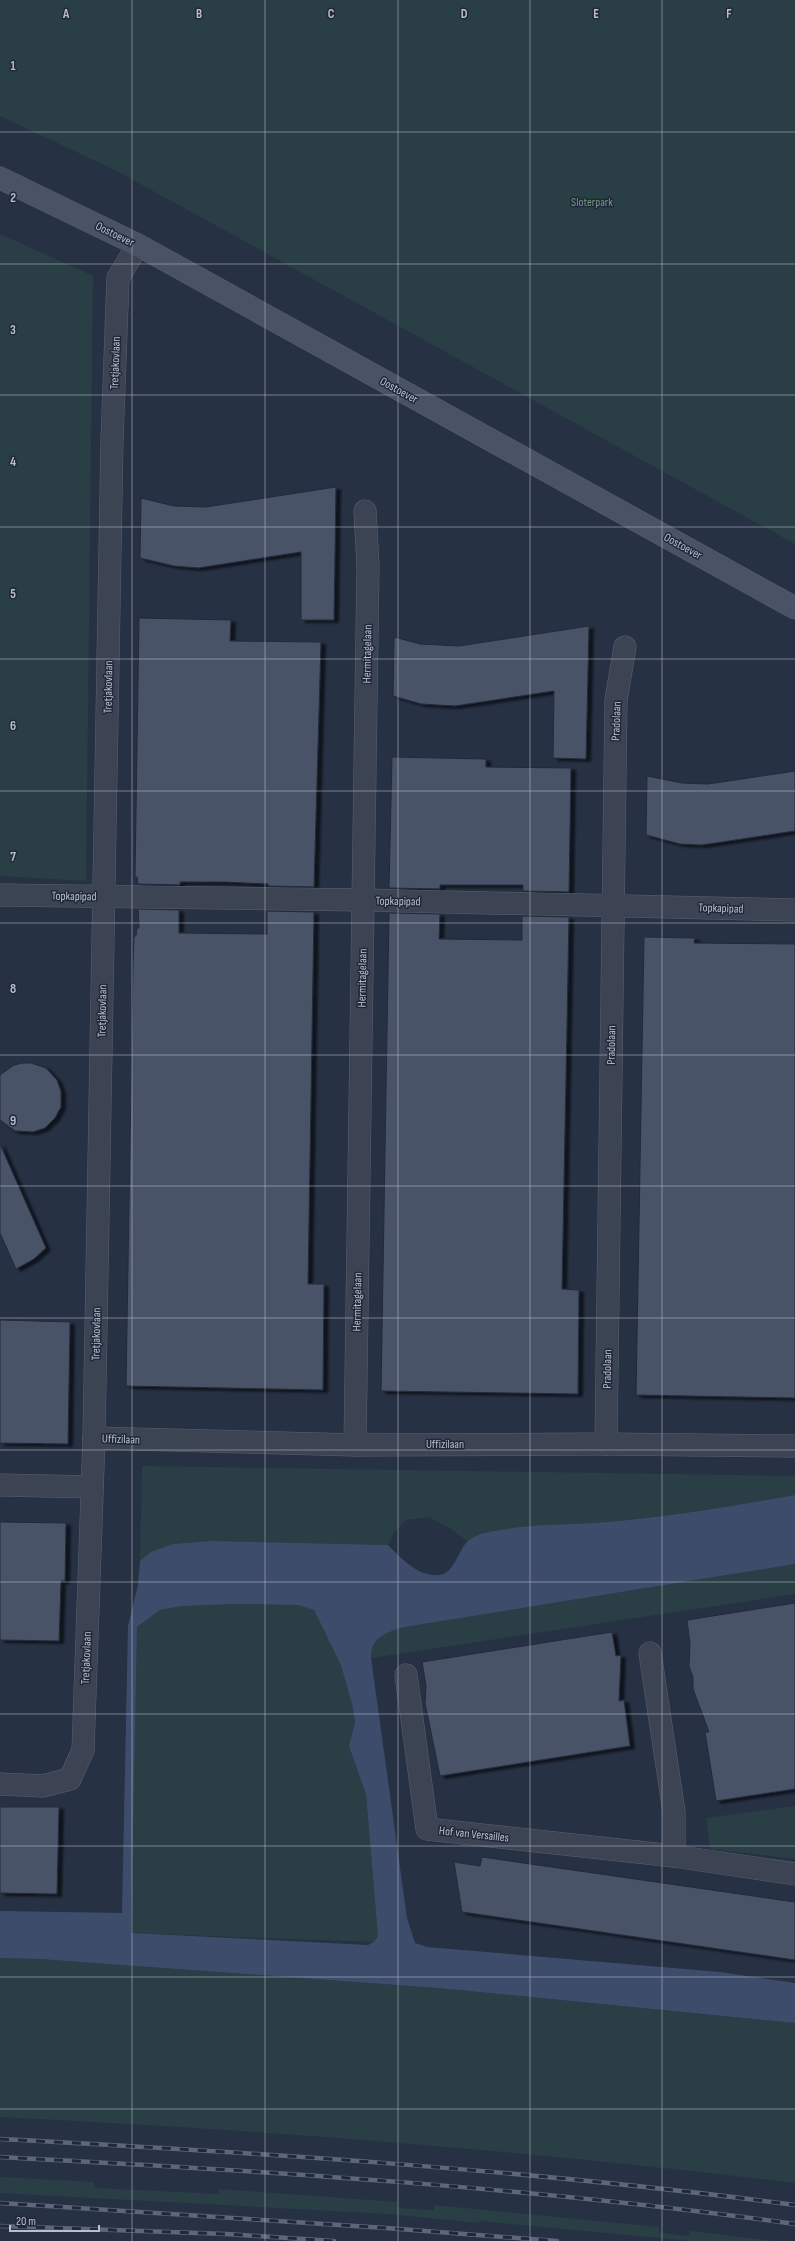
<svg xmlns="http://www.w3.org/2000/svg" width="795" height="2241" viewBox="0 0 795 2241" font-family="'Sofia Sans Condensed',sans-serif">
  <defs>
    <filter id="shadow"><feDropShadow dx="4.5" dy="2.5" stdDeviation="1" flood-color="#0009"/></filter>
  </defs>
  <rect width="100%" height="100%" fill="#273144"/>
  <g fill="#2a3f45">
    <polygon points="0,0 795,0 795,544 115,170 0,116"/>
    <polygon points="0,234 93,276 86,881 0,876"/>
    <path d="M142,1466l653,10v19c-66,12 -132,22 -199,28 -43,4 -88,0 -129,18l-17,-13 -22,-11 -22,3 -12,13 -6,12 -178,-4 -37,3 -33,17z"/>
    <path d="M795,1564v30l-424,64c0,-22 17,-26 34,-31z"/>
    <polygon points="236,1604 298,1605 314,1610 341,1665 353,1708 355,1722 349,1746 366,1794 378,1936 374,1942 131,1933 137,1627 160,1610 182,1606"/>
    <polygon points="795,1806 795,1859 710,1849 706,1818"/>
    <path d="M0,1958l40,1 398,29 357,35v160c-264,-32 -529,-53 -795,-66z"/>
    <polygon points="0,2177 94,2182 94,2188 219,2194 219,2189 397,2202 397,2208 434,2210 434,2205 659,2227 659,2233 689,2236 690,2231 774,2241 691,2241 480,2221 478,2223 388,2214 0,2193"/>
  </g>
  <path fill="#3e4c6c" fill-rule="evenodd" d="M795,1495v69l-390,63c-17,5 -34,9 -34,31l36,260 8,25 12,4 293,25 75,11v40l-357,-35 -398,-29 -40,-1v-47l122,2 6,-287 10,-41 2,-24 11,-9 22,-8 37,-3 178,4c13,13 30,32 51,30 15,-1 19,-24 28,-33 8,-9 29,-11 40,-13 29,-5 59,-4 88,-6 67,-5 133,-16 200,-28zM236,1604l62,1 16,5 27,55 12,43 2,14 -6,24 17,48 12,142 -4,6 -6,3 -237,-12 6,-306 23,-17 22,-4z"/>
  <g fill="#495268" stroke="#222a3b" filter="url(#shadow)">
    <polygon points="336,487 334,620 301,620 301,552 198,568 174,566 140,558 141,498 174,506 206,507"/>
    <polygon points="139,618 231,620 230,641 321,642 314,887 268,886 268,884 224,882 180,882 180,885 138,884 137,877 135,877"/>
    <polygon points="589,626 586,759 553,758 554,691 455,706 421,704 393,696 394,637 420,644 459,646"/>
    <polygon points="392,757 486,759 486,767 571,768 569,892 523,891 523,885 440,885 440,889 389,888"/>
    <polygon points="795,771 795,831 702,845 680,844 646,835 647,776 682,783 708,784"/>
    <polygon points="138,909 179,910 179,933 267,934 267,911 314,912 308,1284 324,1284 323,1390 126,1386 133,964 134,936 136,936 137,928 139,928"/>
    <polygon points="389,913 440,914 439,939 522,940 522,916 569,917 562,1289 579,1290 578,1394 381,1391"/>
    <polygon points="644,937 695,938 694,943 795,944 795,1398 636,1395"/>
    <polygon points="23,1063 31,1063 46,1068 57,1080 61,1091 61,1107 55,1118 45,1128 33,1132 15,1131 0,1120 0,1075 14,1065"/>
    <polygon points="0,1144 46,1248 34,1259 16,1269 0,1233"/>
    <polygon points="0,1320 70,1322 68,1444 0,1443"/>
    <polygon points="0,1522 66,1523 65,1581 61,1581 59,1641 0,1640"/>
    <polygon points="795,1603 795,1789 716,1801 705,1732 709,1732 693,1689 693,1677 689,1666 690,1644 687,1620"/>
    <polygon points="612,1632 616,1656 621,1655 619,1701 624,1700 630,1746 440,1776 425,1703 426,1686 422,1662"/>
    <polygon points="0,1807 59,1807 57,1894 0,1893"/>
    <polygon points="482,1857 795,1902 795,1960 462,1912 454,1862 480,1866"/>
  </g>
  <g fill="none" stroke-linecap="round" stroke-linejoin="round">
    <g stroke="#5a6171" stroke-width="23">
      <g id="street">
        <polyline points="0,895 363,900 795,910"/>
        <polyline points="94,1438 355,1445 606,1444 795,1446"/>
        <polyline points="606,1444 616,700 625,647"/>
        <polyline points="355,1445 368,566 365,511"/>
        <polyline points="0,1485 92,1487"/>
        <polyline points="650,1653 674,1812 674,1856"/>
        <polyline points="406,1675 427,1829 674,1856 795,1874"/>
        <polyline points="0,1784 43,1786 70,1779 83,1750 94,1438 112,440 118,278 138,245"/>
      </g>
    </g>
    <g stroke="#5a6171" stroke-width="23">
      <polyline id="secondary" points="0,178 138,245 795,608"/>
    </g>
    <use href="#street" stroke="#3c4353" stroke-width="22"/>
    <use href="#secondary" stroke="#4a5266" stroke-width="22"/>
    <g stroke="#5e677a" stroke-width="4.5">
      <g id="rail">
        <path d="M0,2139c266,14 531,31 795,66"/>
        <path d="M0,2157c266,14 531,30 795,67"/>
        <polyline points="0,2203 386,2228 557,2241"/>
        <polyline points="0,2226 226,2234 334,2241"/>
      </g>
    </g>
    <use href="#rail" stroke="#202839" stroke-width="3" stroke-dasharray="9" stroke-linecap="butt"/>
  </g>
  <path fill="none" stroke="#b9bfcd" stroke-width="1" stroke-opacity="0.55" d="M132,0v2241M265,0v2241M398,0v2241M530,0v2241M662,0v2241M0,132h795M0,264h795M0,395h795M0,527h795M0,659h795M0,791h795M0,923h795M0,1055h795M0,1186h795M0,1318h795M0,1450h795M0,1582h795M0,1714h795M0,1846h795M0,1977h795M0,2109h795"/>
  <g text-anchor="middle" stroke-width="3" stroke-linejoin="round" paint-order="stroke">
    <g font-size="12" fill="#719d80" stroke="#202839">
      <text x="592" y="206">Sloterpark</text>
    </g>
    <g font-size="12" fill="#b9bfcd" stroke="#202839">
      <text transform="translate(115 234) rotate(26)" y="4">Oostoever</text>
      <text transform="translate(115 363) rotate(-88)" y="4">Tretjakovlaan</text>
      <text transform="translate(399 390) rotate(29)" y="4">Oostoever</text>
      <text transform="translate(683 546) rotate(29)" y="4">Oostoever</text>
      <text transform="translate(367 654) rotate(-89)" y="4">Hermitagelaan</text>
      <text transform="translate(108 687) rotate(-89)" y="4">Tretjakovlaan</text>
      <text transform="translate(616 721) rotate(-88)" y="4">Pradolaan</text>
      <text transform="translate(74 896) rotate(1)" y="4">Topkapipad</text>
      <text transform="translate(398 901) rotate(1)" y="4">Topkapipad</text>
      <text transform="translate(721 908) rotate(2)" y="4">Topkapipad</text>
      <text transform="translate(362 978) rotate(-89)" y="4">Hermitagelaan</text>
      <text transform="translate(102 1011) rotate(-89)" y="4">Tretjakovlaan</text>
      <text transform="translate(611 1045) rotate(-89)" y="4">Pradolaan</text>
      <text transform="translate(357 1302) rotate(-89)" y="4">Hermitagelaan</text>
      <text transform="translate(96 1334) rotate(-89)" y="4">Tretjakovlaan</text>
      <text transform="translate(607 1369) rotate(-89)" y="4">Pradolaan</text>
      <text transform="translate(121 1439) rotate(2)" y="4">Uffizilaan</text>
      <text x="445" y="1448">Uffizilaan</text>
      <text transform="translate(86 1658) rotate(-88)" y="4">Tretjakovlaan</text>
      <text transform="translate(474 1834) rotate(6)" y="4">Hof van Versailles</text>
    </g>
  </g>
  <g font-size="13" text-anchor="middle" font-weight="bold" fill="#b9bfcd" stroke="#202839" stroke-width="3" stroke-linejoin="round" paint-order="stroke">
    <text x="66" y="18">A</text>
    <text x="199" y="18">B</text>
    <text x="331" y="18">C</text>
    <text x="464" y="18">D</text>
    <text x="596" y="18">E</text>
    <text x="729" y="18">F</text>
    <text x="13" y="70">1</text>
    <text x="13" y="202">2</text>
    <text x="13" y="334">3</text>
    <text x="13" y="466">4</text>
    <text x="13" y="598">5</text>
    <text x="13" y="730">6</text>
    <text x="13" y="861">7</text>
    <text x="13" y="993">8</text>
    <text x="13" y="1125">9</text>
  </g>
  <path d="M10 2225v6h89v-6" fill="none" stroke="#b9bfcd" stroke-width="2"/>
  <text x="16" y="2225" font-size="12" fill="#b9bfcd" stroke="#202839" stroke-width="3" paint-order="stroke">20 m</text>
</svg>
